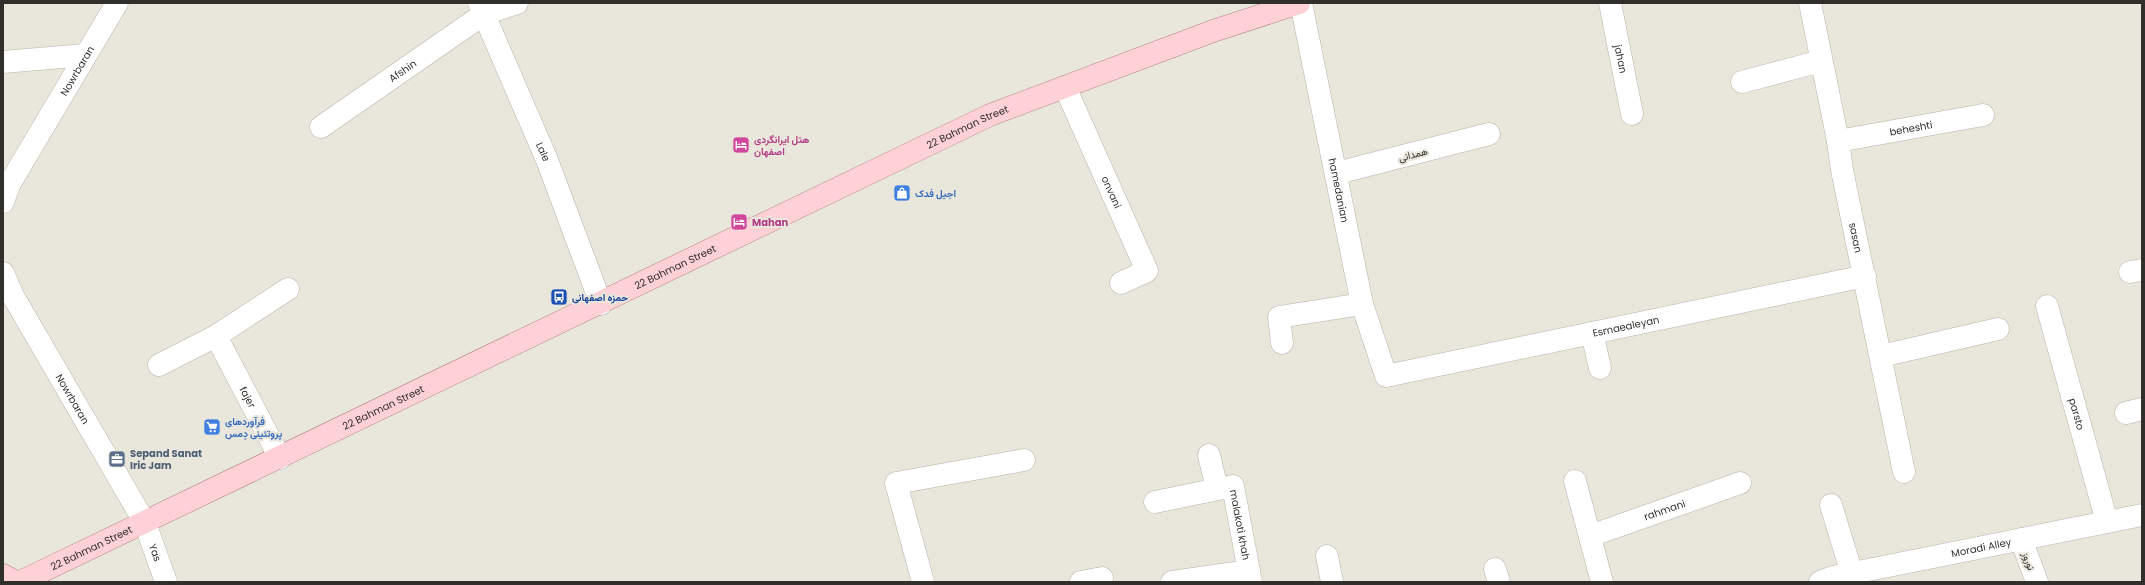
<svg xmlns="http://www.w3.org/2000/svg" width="2145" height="585" viewBox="0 0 2145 585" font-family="Poppins,Vazirmatn,sans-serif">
  <rect width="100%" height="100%" fill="#e9e6dc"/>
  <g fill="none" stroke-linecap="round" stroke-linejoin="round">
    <g stroke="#b6b3aa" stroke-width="23">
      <g id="minor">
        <path id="s1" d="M479,3l68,157 54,144"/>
        <path id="s2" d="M1301,3l61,301 24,72 479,-100"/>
        <path id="s3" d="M1610,3l22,111"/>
        <path id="s4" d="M1810,3l28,138 4,29 62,302"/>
        <polyline points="3,62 85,55"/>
        <polyline points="1742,82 1821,61"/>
        <path id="s5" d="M1065,87l82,184 -26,12"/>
        <path id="s6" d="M321,127l163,-113 33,-11"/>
        <path id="s7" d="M1838,141l145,-26"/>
        <polyline points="1337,173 1489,134"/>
        <path id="s8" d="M3,202l6,-17 108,-182"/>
        <polyline points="2130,272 2142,270"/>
        <path id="s9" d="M3,273l10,23 132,227 21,59"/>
        <path id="s10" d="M2047,306l60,216"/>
        <polyline points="1592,333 1600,368"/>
        <path id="s11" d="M216,336l64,122"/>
        <polyline points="1282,343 1279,317 1362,304"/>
        <polyline points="1881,356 1998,329"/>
        <polyline points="159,365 216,336 288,289"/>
        <polyline points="2126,413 2142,409"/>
        <polyline points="1209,455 1217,489"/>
        <polyline points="1575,481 1602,582"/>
        <path id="s12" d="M1155,502l78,-16 18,96"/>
        <polyline points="1831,505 1852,574"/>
        <path id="s13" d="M1590,536l150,-53"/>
        <polyline points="2021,539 2037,582"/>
        <polyline points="1327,556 1332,582"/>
        <polyline points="1495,569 1499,582"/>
        <polyline points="923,582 896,483 1024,460"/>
        <polyline points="1081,582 1102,578"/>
        <polyline points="1172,582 1249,571"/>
        <path id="s14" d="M1820,582l13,-5 309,-62"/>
      </g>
    </g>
    <g stroke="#b58487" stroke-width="23">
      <g id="major">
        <polyline points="3,575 16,582"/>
        <path id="s15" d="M20,582l970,-467 223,-84 86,-28"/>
      </g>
    </g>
    <use href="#minor" stroke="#fff" stroke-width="22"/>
    <use href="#major" stroke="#fdd1d5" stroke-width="22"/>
  </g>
  <defs>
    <g id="hotel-square" transform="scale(0.9)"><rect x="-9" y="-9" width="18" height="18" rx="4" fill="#d1479c" stroke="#e9e6dc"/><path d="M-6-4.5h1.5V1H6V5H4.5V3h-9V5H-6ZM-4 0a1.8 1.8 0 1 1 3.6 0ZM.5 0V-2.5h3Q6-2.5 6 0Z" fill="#fff"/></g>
    <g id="shop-square" transform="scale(0.9)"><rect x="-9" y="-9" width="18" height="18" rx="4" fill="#3f7fe0" stroke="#e9e6dc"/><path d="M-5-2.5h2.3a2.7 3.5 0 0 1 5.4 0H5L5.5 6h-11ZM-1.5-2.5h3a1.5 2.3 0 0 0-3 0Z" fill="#fff"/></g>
    <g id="bus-square" transform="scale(0.9)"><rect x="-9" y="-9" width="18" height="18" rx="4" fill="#1a4fb4" stroke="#e9e6dc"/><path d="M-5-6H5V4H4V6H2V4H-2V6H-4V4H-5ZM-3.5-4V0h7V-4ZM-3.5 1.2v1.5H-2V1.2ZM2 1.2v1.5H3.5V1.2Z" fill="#fff"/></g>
    <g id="supermarket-square" transform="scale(0.9)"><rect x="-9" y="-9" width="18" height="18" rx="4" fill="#3f7fe0" stroke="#e9e6dc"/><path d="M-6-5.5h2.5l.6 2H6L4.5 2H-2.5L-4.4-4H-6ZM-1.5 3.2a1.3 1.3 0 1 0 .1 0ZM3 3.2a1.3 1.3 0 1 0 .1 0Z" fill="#fff"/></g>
    <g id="office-square" transform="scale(0.9)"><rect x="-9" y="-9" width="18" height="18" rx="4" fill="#5c6f8a" stroke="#e9e6dc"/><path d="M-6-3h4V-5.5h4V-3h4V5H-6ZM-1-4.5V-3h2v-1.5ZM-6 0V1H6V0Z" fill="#fff"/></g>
  </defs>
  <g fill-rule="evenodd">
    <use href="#hotel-square" x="741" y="145"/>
    <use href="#shop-square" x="902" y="193"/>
    <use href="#hotel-square" x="739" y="222"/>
    <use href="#bus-square" x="559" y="297"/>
    <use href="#supermarket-square" x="212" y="427"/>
    <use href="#office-square" x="117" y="459"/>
  </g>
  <g text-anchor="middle" stroke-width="4" stroke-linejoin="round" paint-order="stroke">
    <g font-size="10" fill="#302f2b" stroke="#e9e6dc">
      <text dy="4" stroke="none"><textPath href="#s3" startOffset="57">jahan</textPath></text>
      <text dy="4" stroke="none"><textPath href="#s8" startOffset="151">Nowrbaran</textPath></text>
      <text dy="4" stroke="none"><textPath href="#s6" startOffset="99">Afshin</textPath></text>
      <text dy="4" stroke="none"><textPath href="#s15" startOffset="1051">22 Bahman Street</textPath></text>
      <text dy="4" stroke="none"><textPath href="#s7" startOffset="74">beheshti</textPath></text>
      <text dy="4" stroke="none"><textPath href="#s1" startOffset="162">Lale</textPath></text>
      <text transform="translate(1413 154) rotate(-14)" y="4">همدانی</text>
      <text dy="4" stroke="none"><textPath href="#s2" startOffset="191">hamedanian</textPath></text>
      <text dy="4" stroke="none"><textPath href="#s5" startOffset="115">onvani</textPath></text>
      <text dy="4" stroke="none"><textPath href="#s4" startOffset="239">sasan</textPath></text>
      <text dy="4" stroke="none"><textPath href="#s15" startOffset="727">22 Bahman Street</textPath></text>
      <text dy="4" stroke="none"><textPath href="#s2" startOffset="628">Esmaealeyan</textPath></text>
      <text dy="4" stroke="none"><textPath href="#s11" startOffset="69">fajer</textPath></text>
      <text dy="4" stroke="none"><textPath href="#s9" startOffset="144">Nowrbaran</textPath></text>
      <text dy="4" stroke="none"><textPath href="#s15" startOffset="403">22 Bahman Street</textPath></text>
      <text dy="4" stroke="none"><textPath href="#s10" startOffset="112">parsto</textPath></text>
      <text dy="4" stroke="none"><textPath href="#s13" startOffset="79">rahmani</textPath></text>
      <text dy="4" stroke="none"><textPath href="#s12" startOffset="119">malakoti khah</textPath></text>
      <text dy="4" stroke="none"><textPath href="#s15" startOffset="79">22 Bahman Street</textPath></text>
      <text dy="4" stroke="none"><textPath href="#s14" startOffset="165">Moradi Alley</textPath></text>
      <text dy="4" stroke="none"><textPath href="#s9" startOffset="319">Yas</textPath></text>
      <text transform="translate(2029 561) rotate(70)" y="4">نوروز</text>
    </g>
    <g font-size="10" font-weight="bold" fill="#b23c85" stroke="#e9e6dc" text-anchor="start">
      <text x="754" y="143">هتل ایرانگردی<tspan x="754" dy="12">اصفهان</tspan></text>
      <text x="752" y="226">Mahan</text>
    </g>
    <g font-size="10" font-weight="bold" fill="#366cbe" stroke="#e9e6dc" text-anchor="start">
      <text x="915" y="197">اجیل فدک</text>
      <text x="225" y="425">فرآوردهای<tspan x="225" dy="12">پروتئینی دٍمس</tspan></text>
    </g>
    <g font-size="10" font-weight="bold" fill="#164399" stroke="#e9e6dc" text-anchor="start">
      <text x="572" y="301">حمزه اصفهانی</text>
    </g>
    <g font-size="10" font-weight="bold" fill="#4e5e75" stroke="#e9e6dc" text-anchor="start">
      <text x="130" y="457">Sepand Sanat<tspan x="130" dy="12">Iric Jam</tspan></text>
    </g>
  </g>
  <rect width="2145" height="585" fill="none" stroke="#302f2b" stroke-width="8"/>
</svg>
